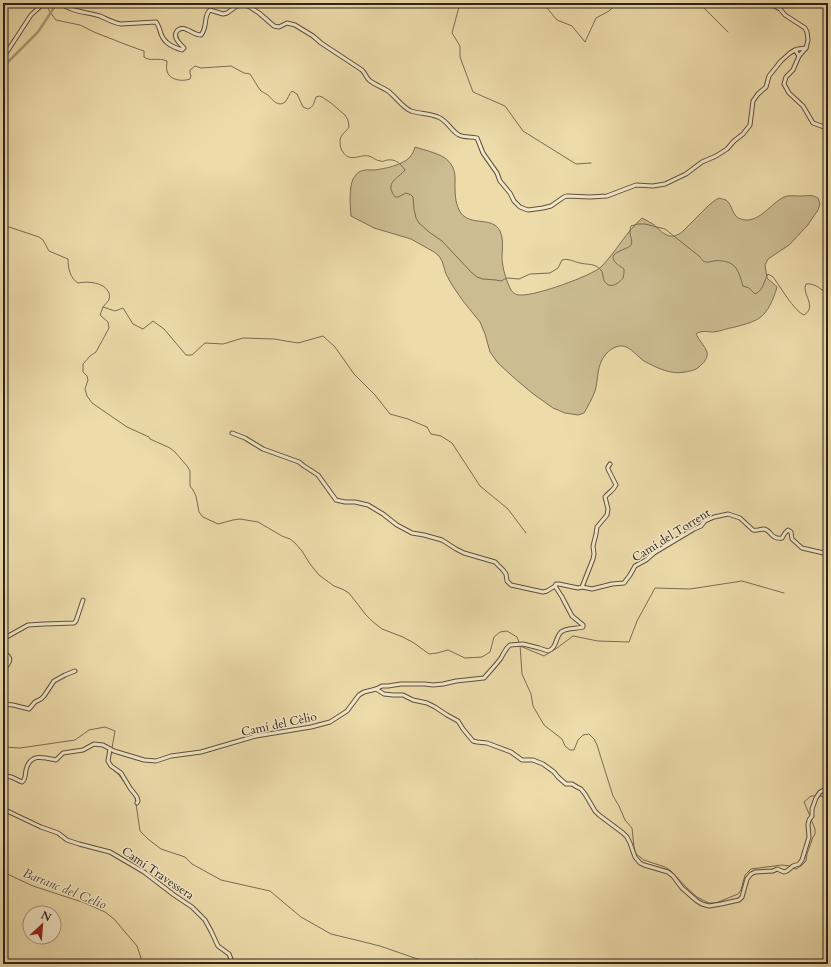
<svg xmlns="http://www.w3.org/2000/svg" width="831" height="967" viewBox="0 0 831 967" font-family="Cardo,serif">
  <rect width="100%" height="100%" fill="#eddbaa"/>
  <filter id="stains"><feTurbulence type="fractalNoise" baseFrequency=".005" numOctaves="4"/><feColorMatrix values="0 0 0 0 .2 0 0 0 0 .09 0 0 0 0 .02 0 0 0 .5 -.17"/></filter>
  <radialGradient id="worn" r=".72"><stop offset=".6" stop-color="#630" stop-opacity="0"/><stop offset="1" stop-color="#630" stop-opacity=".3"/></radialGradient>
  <path fill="#ccbc92" stroke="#7c6f56" d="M415,147c22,7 42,9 40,36 0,10 0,18 4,27 9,18 33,5 41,21 4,9 2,18 2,27 0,9 5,25 9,32 3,4 6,5 10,5 14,1 70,-19 80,-28 15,-15 25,-35 41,-49l11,6 10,9 6,3h6l6,-3 28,-28 5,-4 5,-3c2,1 5,1 7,2 7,5 6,17 15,19 17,6 30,-16 43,-22 5,-2 11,-1 16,-1 8,0 11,-2 18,2l2,6 -2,6 -11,16 -18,19 -21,14 -3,6 2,13 10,9c-3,11 -9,26 -19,32 -7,4 -16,6 -23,8 -7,1 -14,4 -21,5 -7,0 -13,-2 -18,2 2,5 9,12 11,18 1,5 -2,10 -6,13 -4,5 -10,6 -16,7 -14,3 -28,-4 -41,-11 -8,-5 -16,-19 -28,-14 -4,1 -7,4 -10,7 -10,12 -7,23 -11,37 -3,8 -7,15 -11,22l-6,2 -13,-2 -12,-5 -21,-15 -20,-17 -14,-13 -8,-11 -5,-18 -5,-12 -17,-21 -11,-16 -6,-11 -4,-13 -3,-5 -5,-4 -23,-13 -37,-11 -23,-12c-1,-11 -2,-28 2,-37 2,-3 4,-6 6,-7 5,-3 11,-2 15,-2 10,-1 28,-5 35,-12 3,-3 5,-7 6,-11z"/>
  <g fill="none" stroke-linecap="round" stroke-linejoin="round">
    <g stroke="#796b53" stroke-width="1">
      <path d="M45,3l5,9 6,8 24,5 14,7 33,13 14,5 3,1v6c6,5 14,0 23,4 0,3 -1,7 0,10 2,9 15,11 23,8l1,-3 -1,-3v-3l5,-4 6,2 30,-2 13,7 6,1c4,6 7,12 11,17 3,2 6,3 8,5 4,5 10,11 16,6 3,-3 4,-8 7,-11l5,3 6,13 5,2c6,-2 6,-7 8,-12l3,-1 3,1 9,6 14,12 3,5 1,7c-2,4 -8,7 -9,13 0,4 0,8 3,12 7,11 17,2 26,4 4,1 7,5 12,5 2,1 3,0 6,-1 9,-1 13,3 18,10 -7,9 -21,12 -10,27h3l8,-4 5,2 2,2 1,12 2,9 3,5 10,9 13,9 30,32 5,4 6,2 13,1 5,1 6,-3 12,1 11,-5 20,-1 8,-5 4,-8c7,-2 12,2 18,3 8,2 15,0 21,7 3,4 1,11 6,14 5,4 12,-1 16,-6 1,-3 1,-6 1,-9 -3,-2 -6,-4 -8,-6 -11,-11 12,-13 15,-18 2,-5 -1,-8 -1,-13 0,-2 0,-4 1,-6l7,-2h7l20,5 34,27c1,1 4,5 4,5 3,2 7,1 10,0 8,-1 18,0 23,7 4,6 5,12 7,18l6,2 6,6c8,-3 9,-13 13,-20l5,3c7,9 21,34 31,38 14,-9 -3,-21 2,-31 9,-1 16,5 22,12"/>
      <polyline points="460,3 452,33 460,46 460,57 473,92 505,106 523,131 576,164 591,163"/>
      <polyline points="531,3 547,8 557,20 572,26 585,42 596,18 609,11 618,3"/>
      <polyline points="699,3 728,32"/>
      <polyline points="824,3 824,18 828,20"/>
      <path d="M3,225l36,12 4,3 6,11 19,8c0,9 2,19 10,24 9,-2 27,-1 31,10 1,2 0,5 0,7l-6,7 -3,8 8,7 1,6 -13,24 -6,4 -7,8v8l4,4 1,4 -3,9 2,7 5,7 35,24 22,10 1,2 20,9 5,4 12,14 3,5v15l3,4 3,6 3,16 4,5 15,7 15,-4 7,-1 18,3 24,14 8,3 5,4 7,8 8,13 9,11 15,11 8,3 7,4 17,22 6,6 10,8 21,8 11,6 15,11 8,-1 11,-3 17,8 17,-1 8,-5 4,-15 6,-5 7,-1 10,6 2,5"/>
      <polyline points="103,307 115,311 123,308 133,324 143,329 153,321 164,329 186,355 192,355 205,343 223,344 243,338 274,339 298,343 323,336 335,347 354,374 375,395 390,414 408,419 427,427 431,434 441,436 452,443 480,486 508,509 526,533"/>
      <polyline points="520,645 522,674 531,694 533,706 544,725 562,739 565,746 570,750 574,750 578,740 583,735 589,734 594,739 597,745 613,796 619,806 625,820 632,828 634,847 636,854 644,860 665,867 671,871 687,888 697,897 709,903 716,903 738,894 741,890 745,875 751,869 782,865 790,866"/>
      <polyline points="520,646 544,656 557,648 573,636 598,641 629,642 637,621 655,588 690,589 742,581 784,593"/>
      <polyline points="3,747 20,748 75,740 89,730 105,727 115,731 112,748"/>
      <polyline points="111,768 119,775 135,797 140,831 148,839 161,849 185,857 192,864 221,880 270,891 301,917 331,934 360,941 380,946 432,964"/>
      <polyline points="819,796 828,797"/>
      <polyline points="810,816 804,802 811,796 815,796"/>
      <polyline points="793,868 796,869 802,865 806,861 807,854 813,837 815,834 815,829 811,819"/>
      <polyline points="3,872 33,886 85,903 105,912 114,919 137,946 143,964"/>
      <polyline points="465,964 476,959 484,964"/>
    </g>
    <polyline stroke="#ac9c79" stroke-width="2.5" points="3,67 38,32 57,3"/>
    <g stroke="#5d503f" stroke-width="5">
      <g id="minor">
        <path d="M60,3c12,9 26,9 40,13 7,3 13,7 21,8l35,-2c3,4 4,8 5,12 4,10 12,13 21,16l2,-2c-4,-4 -12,-11 -7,-17 6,-8 17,5 24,4 7,-8 2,-19 9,-25l13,4 4,-1 10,-7 7,-1 4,1 11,7 15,13 5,1 8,-4 8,2 18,11 8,7 41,27c3,3 4,7 7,10 6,5 13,7 19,11 8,6 14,16 23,20 9,3 19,2 27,6 10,4 13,14 21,18 6,3 12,1 18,3l6,15 14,20 3,8 10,12 4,8 6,6 8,3 15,-2 8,-2 13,-9 3,-1 23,1 17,-1 29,-11 17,1 12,-2 21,-10 16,-12 14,-6 11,-7 7,-8 9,-7 7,-9 3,-24 5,-7 8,-7 3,-11 12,-15 9,-8 5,-3 4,6"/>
        <polyline points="768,3 780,9 785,15 805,28 807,32 808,40 806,48 799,56 793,70 786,77 784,84 789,93 803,106 813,123 824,127 828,127"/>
        <polyline points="795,50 798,49 806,48"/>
        <polyline points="3,58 31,15 44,3"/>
        <polyline points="232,433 245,438 263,449 299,462 304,466 318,475 336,500 345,502 355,502 368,505 383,514 397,525 412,533 424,535 442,540 456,549 464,553 495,562 503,570 506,574 507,581 511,585 543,592 547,591 555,586"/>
        <path d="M582,587l10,2 20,-5 12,-1 6,-8 5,-9 11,-6 8,-7 40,-24 7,-3 4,-5 9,-4 14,-3 12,4 13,12c4,1 7,-1 11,-1 7,1 7,11 18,9l3,-5 3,-3 3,2 1,7 10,9 26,6"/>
        <polyline points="3,639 28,625 44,624 74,623 76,621 83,600"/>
        <path d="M3,652c13,8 4,11 0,20"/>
        <path d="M376,689l6,-3h6l13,-2h24l8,1 10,-1 13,-3 28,-3c6,-7 12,-13 17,-20 3,-5 4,-9 9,-13l13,-1 16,4 9,3c9,-3 7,-13 13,-19 6,-5 16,-3 22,-5v-2l-11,-9 -10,-19 -7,-11 1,-2h3l19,4 4,-1 11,-28 1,-5 -1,-8 3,-12 1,-7 10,-12 1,-6 -3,-12c4,-5 8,-6 11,-12l-8,-16v-2l2,-3"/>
        <polyline points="3,704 13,705 29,709 35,702 41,699 44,696 54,681 65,675 75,671"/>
        <polyline points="110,749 108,761 111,766 121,773 130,788 137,797 138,801 137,803"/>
        <path d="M3,777c7,-3 13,3 19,5 4,-3 3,-7 4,-12 4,-17 17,-13 30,-10l7,-7 20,-3 11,-6 9,1 11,6 30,9 12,1 15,-5 30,-4 55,-16 55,-9 19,-5 17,-11 12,-16 5,-3 12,-3 8,5 9,1h10l10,5 14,3 8,4 12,8 11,6 5,8 10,12 4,1 10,1 24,9 11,8h11l10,4 11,8 4,5 8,7h6l5,3 4,2 4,5 10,17 4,4 24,18 4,4 3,6 5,14 5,6 4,2 24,7 5,4 9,12 15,13 5,3 7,2 12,-2 18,-4 3,-3 5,-18 4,-5 4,-2 18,-1 4,-2 7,3 3,-1 6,-5 6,-2 3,-4 7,-23 -1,-12 1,-5 3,-4v-7l4,-11 4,-6 4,-2 4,-1"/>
        <polyline points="3,809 41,827 58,833 67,840 79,844 110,852 144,872 174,895 192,907 205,920 211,931 218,946 229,954 233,964"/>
      </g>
    </g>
    <use href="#minor" stroke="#f3e8c8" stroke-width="3"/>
  </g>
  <g text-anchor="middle" stroke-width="3" stroke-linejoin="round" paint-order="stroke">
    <g font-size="12" fill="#2d221b" stroke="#f3e8c8">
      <text transform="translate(671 535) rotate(-32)" y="4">Camí del Torrent</text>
      <text transform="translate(279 724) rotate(-12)" y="4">Camí del Cèlio</text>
      <text transform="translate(158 873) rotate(34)" y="4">Camí Travessera</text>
    </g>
    <g font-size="13" font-style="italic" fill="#594d3c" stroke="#f3e8c8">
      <text transform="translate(65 888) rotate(22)" y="5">Barranc del Celio</text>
    </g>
  </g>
  <rect width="831" height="967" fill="none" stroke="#eddbaa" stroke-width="16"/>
  <rect x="4" y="4" width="823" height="959" fill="none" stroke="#2d221b" stroke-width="2"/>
  <rect x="8" y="8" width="815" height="951" fill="none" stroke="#2d221b"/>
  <g transform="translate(42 925) rotate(26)"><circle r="19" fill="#f3e8c8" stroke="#a49983"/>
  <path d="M0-3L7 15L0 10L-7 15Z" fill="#8f2418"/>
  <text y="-6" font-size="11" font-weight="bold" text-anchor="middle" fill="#2d221b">N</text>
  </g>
  <rect width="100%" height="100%" filter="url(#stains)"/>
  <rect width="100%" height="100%" fill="url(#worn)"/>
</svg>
